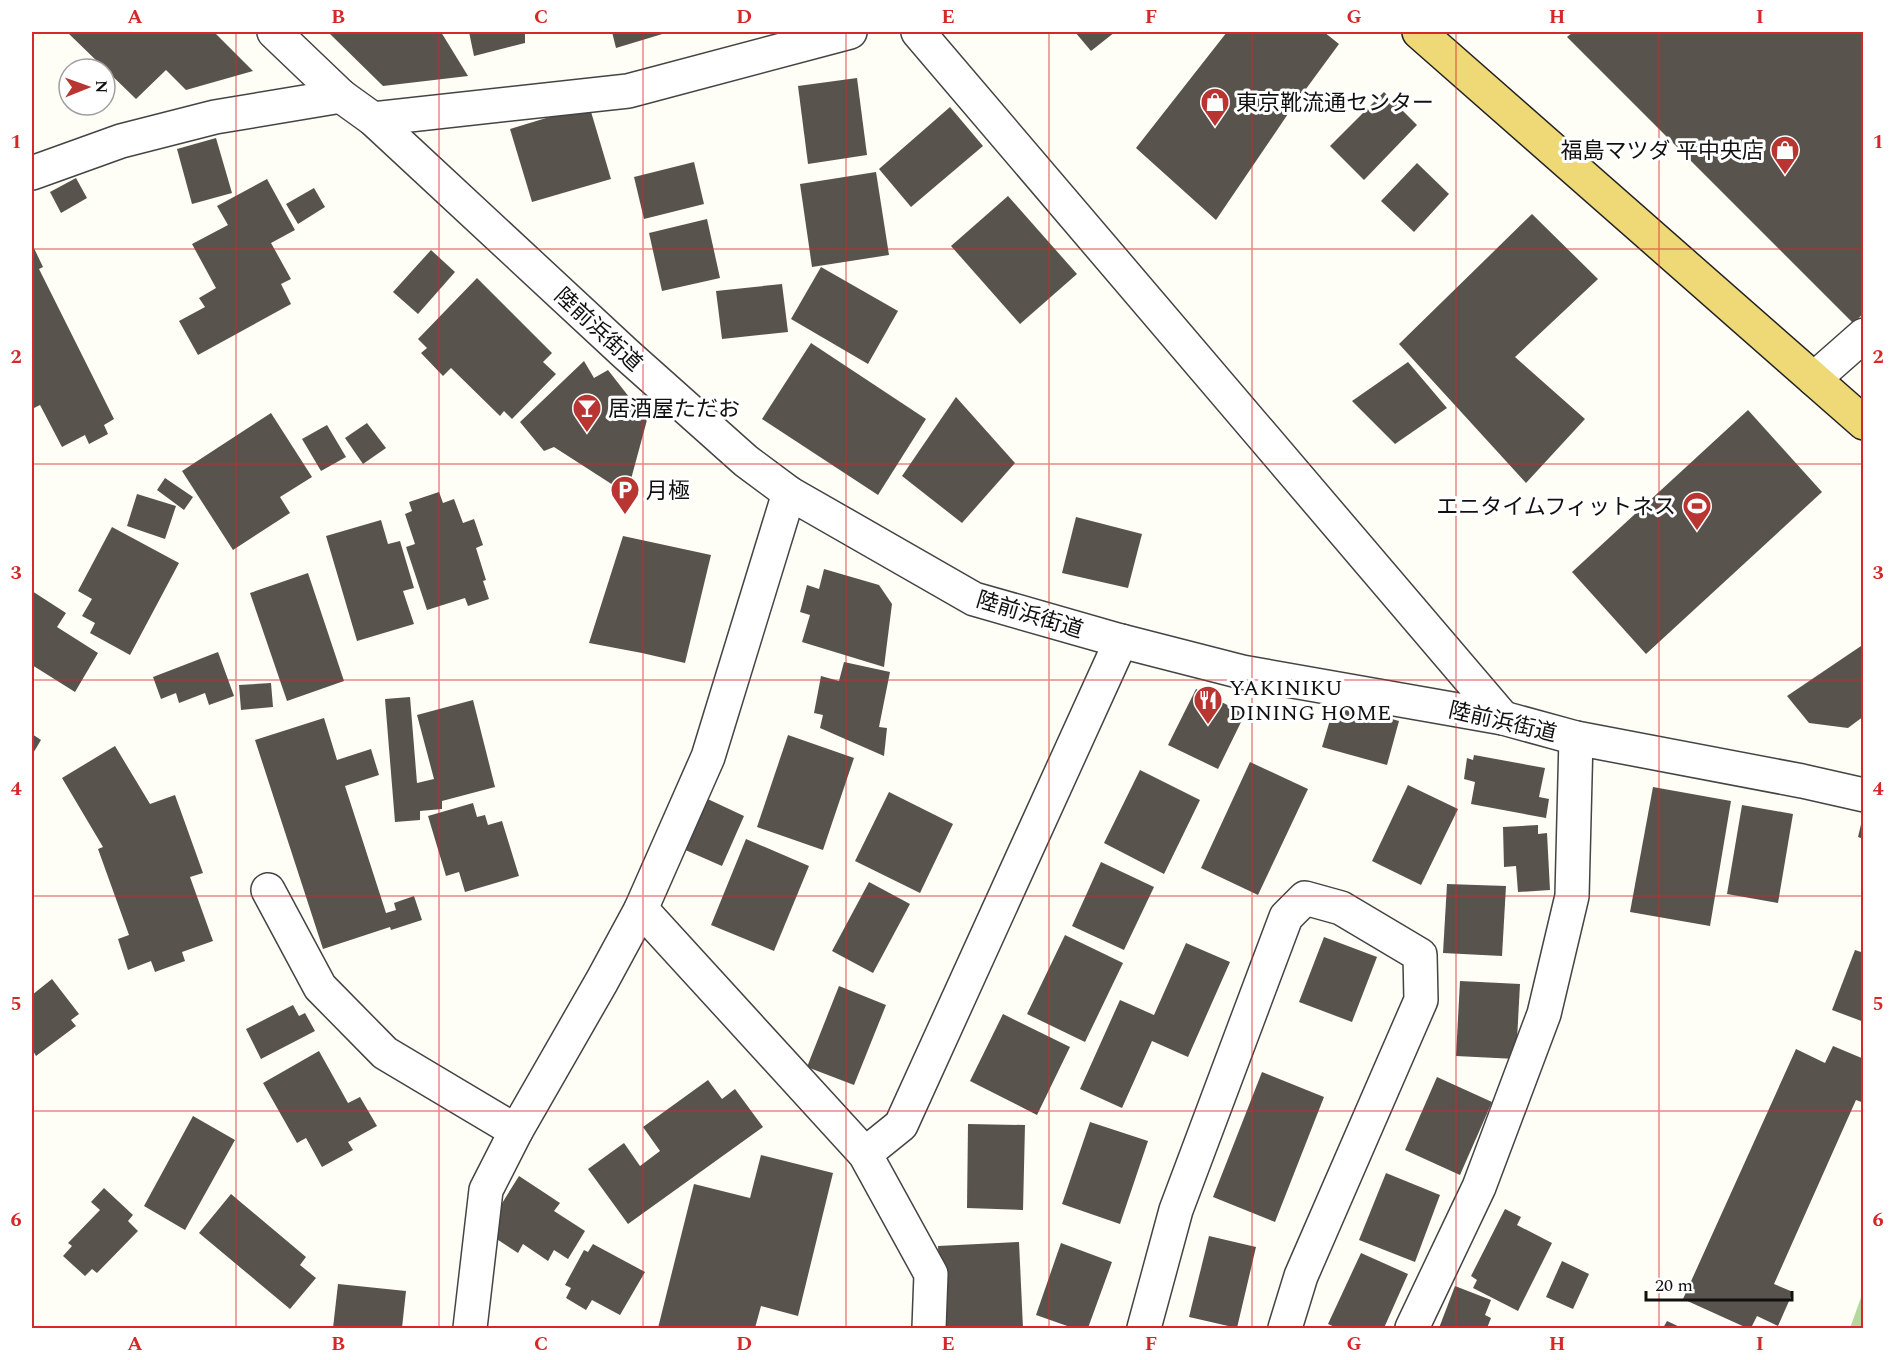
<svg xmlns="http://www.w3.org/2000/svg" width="1895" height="1360" viewBox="0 0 1895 1360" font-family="Spectral,'Noto Sans JP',serif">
  <rect width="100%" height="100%" fill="#fefdf6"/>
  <polygon fill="#b6d7a1" points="1863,1292 1863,1328 1850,1328"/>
  <g fill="#59534e">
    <polygon points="67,32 214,32 253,71 186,90 166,70 136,99"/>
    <polygon points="328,32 441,32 468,76 383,86"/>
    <polygon points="469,32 525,32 525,43 474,56"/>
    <polygon points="612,32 669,32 616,48"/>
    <polygon points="1075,32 1115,32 1091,51"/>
    <polygon points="1227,32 1324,32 1339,44 1292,108 1216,220 1136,148"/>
    <polygon points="1573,32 1864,32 1864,313 1853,323 1567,37"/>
    <polygon points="857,78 867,155 808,164 798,86"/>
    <polygon points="1384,92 1417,125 1364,180 1330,146"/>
    <polygon points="589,105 611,179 532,202 510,129"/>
    <polygon points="950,107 983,146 911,207 879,169"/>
    <polygon points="216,138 232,193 192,204 177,149"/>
    <polygon points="694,162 704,204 644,219 634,177"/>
    <polygon points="1417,163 1449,194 1414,232 1381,201"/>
    <polygon points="876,172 889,255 812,267 800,184"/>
    <polygon points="76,178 87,198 61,213 50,192"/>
    <polygon points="267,179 295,230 271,243 291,279 281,284 291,304 198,355 179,321 205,307 199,298 216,288 192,244 228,225 217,206"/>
    <polygon points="314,188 325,207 298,224 286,204"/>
    <polygon points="1008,196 1077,274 1020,324 951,246"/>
    <polygon points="1532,214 1598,279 1515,357 1585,419 1526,483 1399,344"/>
    <polygon points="707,219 720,278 662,291 649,233"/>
    <polygon points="32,244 43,267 39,269 114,419 104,425 108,434 89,444 85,435 62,447 40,405 32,409"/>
    <polygon points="431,250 455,272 418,314 393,292"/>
    <polygon points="821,267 898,311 868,364 791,319"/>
    <polygon points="477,278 552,353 543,362 556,374 512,419 504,411 500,416 451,368 443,376 421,353 427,348 418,339"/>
    <polygon points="782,284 788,332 722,339 716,291"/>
    <polygon points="811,343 926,419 878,495 762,419"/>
    <polygon points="584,361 594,378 608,370 647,420 627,494 554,447 544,451 520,422"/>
    <polygon points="1408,362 1447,408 1395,444 1352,401"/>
    <polygon points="956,397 1015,463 962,523 902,476"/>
    <polygon points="1748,410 1822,492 1646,654 1572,572"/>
    <polygon points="271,413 312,477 280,497 290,513 233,550 182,471"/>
    <polygon points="367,423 386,448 363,464 345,438"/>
    <polygon points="327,425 346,457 321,471 302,439"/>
    <polygon points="165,478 193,497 184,510 157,490"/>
    <polygon points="439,492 443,503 454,499 463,523 474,519 483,545 476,548 486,580 483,581 489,599 468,606 465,598 427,610 406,547 415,544 405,514 412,511 409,502"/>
    <polygon points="137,494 176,506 165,539 127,526"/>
    <polygon points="1076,517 1142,534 1128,588 1062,573"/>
    <polygon points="381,520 388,544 400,541 414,588 403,591 414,624 357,641 326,536"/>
    <polygon points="112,527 179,563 130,655 90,633 95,623 82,616 92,599 78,591"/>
    <polygon points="623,536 711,555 685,663 642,653 589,643"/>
    <polygon points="824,569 879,585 892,604 884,667 802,642 810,615 800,612 807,585 819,589"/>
    <polygon points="308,573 344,681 287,701 250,593"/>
    <polygon points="32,591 66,613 57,627 98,653 75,692 32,665"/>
    <polygon points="1864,644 1864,716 1848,728 1809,723 1787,696"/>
    <polygon points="218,652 234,696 209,705 205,693 179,703 176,693 161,699 153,677"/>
    <polygon points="844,662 890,672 879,727 887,728 884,756 820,728 823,715 814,713 821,676 839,681"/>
    <polygon points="271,683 273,707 241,710 239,685"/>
    <polygon points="1196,689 1245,714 1218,769 1168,745"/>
    <polygon points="410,697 417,783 434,779 417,715 473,700 495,787 442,801 442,809 420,811 420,820 395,822 385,699"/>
    <polygon points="1335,703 1399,721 1387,765 1322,747"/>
    <polygon points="324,718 337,760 371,749 379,775 345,786 386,913 396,910 394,903 414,896 422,920 391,930 390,927 323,949 255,740"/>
    <polygon points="32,734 41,740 32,755"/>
    <polygon points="788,735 854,758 823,850 757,827"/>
    <polygon points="115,746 150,804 175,795 203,873 190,877 213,941 182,952 185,961 155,972 151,961 128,970 118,939 129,935 98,849 103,847 62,778"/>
    <polygon points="1474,755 1545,768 1539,797 1549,799 1546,818 1471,804 1475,782 1464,779 1467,758 1473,760"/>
    <polygon points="1250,762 1308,789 1258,895 1201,868"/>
    <polygon points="1140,770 1200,800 1164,874 1104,843"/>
    <polygon points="1408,785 1458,809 1421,885 1372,861"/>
    <polygon points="1653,787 1731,801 1710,926 1630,912"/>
    <polygon points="889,792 953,824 920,893 855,861"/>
    <polygon points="697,794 744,816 722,866 674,845"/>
    <polygon points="473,803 477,817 485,815 488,825 502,821 519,876 465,892 459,872 446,876 428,816"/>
    <polygon points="1742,805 1793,814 1778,903 1727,894"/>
    <polygon points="1863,816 1864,816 1864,839 1858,837"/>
    <polygon points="1538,825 1538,834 1547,833 1550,890 1518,892 1516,866 1504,867 1503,827"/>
    <polygon points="746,839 809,866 774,951 711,925"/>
    <polygon points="1101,862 1154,887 1124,950 1072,926"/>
    <polygon points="869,882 910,904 873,973 832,951"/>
    <polygon points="1447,884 1506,886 1502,956 1443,953"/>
    <polygon points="1065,935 1123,963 1085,1042 1027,1014"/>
    <polygon points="1324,937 1377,957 1352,1022 1299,1002"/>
    <polygon points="1186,943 1230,962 1188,1057 1152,1041 1122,1108 1080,1089 1120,1000 1154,1015"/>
    <polygon points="1855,950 1864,953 1864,1022 1832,1010"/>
    <polygon points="52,979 79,1014 71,1020 76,1026 36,1056 32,1049 32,995"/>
    <polygon points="1460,981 1520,984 1516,1059 1456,1056"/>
    <polygon points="839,986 886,1005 854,1085 807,1067"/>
    <polygon points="293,1005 299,1016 305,1013 315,1031 261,1059 246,1029"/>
    <polygon points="1003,1014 1070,1047 1037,1115 970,1081"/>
    <polygon points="1833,1046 1864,1059 1864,1103 1856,1100 1774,1284 1793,1292 1778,1326 1757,1316 1751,1328 1747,1328 1683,1299 1796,1049 1825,1063"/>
    <polygon points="319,1051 348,1103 360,1097 377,1126 348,1142 353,1150 322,1167 306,1138 297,1143 263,1083"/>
    <polygon points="1262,1072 1324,1097 1275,1222 1213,1197"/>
    <polygon points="1437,1077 1492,1102 1460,1175 1405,1150"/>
    <polygon points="708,1080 722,1099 735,1089 763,1127 628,1224 588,1169 624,1143 640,1166 660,1151 643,1127"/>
    <polygon points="193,1116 235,1140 185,1230 144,1206"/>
    <polygon points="1090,1122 1148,1141 1120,1224 1062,1204"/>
    <polygon points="968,1124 1025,1125 1023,1210 967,1208"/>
    <polygon points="761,1155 833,1173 798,1316 761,1306 755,1328 658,1328 694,1184 750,1198"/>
    <polygon points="1386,1173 1440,1195 1415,1262 1359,1240"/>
    <polygon points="519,1176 560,1203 554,1211 585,1231 568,1259 554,1250 548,1261 523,1244 518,1253 492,1236 489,1224"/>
    <polygon points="104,1188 133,1215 128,1221 138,1231 97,1273 92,1269 85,1276 63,1256 72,1246 68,1243 100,1210 91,1202"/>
    <polygon points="231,1194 306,1257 300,1265 316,1278 290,1309 199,1233"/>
    <polygon points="1505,1209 1521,1217 1517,1225 1552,1243 1518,1311 1473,1288 1477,1280 1471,1276"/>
    <polygon points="1209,1236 1256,1247 1237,1328 1189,1317"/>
    <polygon points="1019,1242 1023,1328 942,1328 938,1246"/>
    <polygon points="1061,1243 1112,1262 1088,1328 1073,1328 1036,1315"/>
    <polygon points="593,1244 645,1272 620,1315 592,1300 586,1310 566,1298 571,1288 565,1285 584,1250 588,1252"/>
    <polygon points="1361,1253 1408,1274 1384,1328 1337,1328 1328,1324"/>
    <polygon points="1562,1261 1589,1274 1573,1309 1546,1297"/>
    <polygon points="338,1284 406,1291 402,1328 333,1328"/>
    <polygon points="1455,1286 1491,1300 1485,1315 1491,1318 1487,1328 1439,1328"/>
    <polygon points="1667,1321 1682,1328 1663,1328"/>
  </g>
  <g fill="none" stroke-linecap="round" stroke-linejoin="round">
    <g stroke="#444" stroke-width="36">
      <g id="minor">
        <polyline points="274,32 341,96 373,119 626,354 746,461 789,493 974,599 1121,641 1242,672 1503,718 1576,738 1802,781 1864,795"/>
        <polyline points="918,32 1503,718"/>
        <polyline points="373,119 628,91 850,32"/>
        <polyline points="32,173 121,141 215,117 341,96"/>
        <polyline points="1814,379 1864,335"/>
        <polyline points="268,890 320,987 385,1053 516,1131"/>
        <polyline points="641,909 865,1154 931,1274 929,1328"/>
        <polyline points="865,1154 901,1125 1121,641"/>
        <polyline points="470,1328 486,1190 516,1131 602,981 641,909 708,757 789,493"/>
        <polyline points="1144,1328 1176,1210 1286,917 1305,898 1341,908 1420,955 1421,1000 1301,1276 1285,1328"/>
        <polyline points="1412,1328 1479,1187 1544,1014 1572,896 1576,738"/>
      </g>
    </g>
    <g stroke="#222" stroke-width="36">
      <polyline id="primary" points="1419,32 1864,423"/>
    </g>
    <use href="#minor" stroke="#fff" stroke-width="33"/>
    <use href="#primary" stroke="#eed976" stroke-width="33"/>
  </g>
  <path fill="none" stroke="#d62828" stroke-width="1.5" stroke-opacity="0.55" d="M236,32v1296M439,32v1296M643,32v1296M846,32v1296M1049,32v1296M1252,32v1296M1456,32v1296M1659,32v1296M32,249h1832M32,464h1832M32,680h1832M32,896h1832M32,1111h1832"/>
  <defs>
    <g id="shop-pin" transform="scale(1.5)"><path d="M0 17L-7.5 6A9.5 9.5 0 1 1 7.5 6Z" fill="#b83532" stroke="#fff"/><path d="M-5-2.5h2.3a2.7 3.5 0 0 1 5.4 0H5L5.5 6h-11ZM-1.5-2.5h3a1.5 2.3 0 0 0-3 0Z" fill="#fff"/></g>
    <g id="bar-pin" transform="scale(1.5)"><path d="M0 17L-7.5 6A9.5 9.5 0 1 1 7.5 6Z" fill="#b83532" stroke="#fff"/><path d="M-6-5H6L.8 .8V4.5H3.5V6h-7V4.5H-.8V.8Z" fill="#fff"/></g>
    <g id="parking-pin" transform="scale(1.5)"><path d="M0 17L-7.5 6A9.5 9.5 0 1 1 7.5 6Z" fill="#b83532" stroke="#fff"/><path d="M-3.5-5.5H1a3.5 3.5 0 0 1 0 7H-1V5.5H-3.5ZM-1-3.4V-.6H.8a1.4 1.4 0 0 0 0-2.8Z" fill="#fff"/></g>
    <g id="stadium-pin" transform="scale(1.5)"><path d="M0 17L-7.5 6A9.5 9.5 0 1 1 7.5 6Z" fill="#b83532" stroke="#fff"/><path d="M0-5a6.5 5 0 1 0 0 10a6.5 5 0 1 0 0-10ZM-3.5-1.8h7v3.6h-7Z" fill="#fff"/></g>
    <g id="restaurant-pin" transform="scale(1.5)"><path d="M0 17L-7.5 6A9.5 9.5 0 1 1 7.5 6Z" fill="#b83532" stroke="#fff"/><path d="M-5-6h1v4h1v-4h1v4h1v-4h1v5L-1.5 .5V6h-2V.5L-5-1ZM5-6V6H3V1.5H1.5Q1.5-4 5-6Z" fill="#fff"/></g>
  </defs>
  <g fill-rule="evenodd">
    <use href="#shop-pin" x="1215" y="102"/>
    <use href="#shop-pin" x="1785" y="150"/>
    <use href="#bar-pin" x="587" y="408"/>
    <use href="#parking-pin" x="625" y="490"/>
    <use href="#stadium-pin" x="1697" y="506"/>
    <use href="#restaurant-pin" x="1208" y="700"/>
  </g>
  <g text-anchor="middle" stroke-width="6" stroke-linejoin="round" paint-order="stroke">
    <g font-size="22" fill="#111" stroke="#fff" text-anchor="start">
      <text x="1236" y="110">東京靴流通センター</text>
      <text x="1764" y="158" text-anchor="end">福島マツダ 平中央店</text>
      <text x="608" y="416">居酒屋ただお</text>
      <text x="646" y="498">月極</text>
      <text x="1676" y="514" text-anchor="end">エニタイムフィットネス</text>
      <text x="1229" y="695">YAKINIKU<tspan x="1229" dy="25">DINING HOME</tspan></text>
    </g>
    <g font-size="22" fill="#111" stroke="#fff">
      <text transform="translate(599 329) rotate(43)" y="8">陸前浜街道</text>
      <text transform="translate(1030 614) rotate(17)" y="8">陸前浜街道</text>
      <text transform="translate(1503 721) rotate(13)" y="8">陸前浜街道</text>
    </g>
  </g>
  <rect width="1895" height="1360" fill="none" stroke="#ffffff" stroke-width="66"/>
  <g transform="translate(87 87) rotate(89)"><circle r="28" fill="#ffffff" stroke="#a0a0a0" stroke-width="1.5"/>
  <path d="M0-4.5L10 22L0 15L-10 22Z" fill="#b83532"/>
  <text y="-9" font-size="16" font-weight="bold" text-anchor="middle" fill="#111111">N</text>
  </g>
  <path d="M1646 1291v9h146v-9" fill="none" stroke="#111111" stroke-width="3"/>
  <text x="1655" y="1291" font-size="18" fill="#111111" stroke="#ffffff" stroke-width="4.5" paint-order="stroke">20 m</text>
  <rect x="33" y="33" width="1829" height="1294" fill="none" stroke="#d62828" stroke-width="2"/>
  <g font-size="20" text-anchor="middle" font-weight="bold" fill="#d62828">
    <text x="135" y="23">A</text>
    <text x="338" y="23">B</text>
    <text x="541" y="23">C</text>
    <text x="744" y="23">D</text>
    <text x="948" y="23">E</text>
    <text x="1151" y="23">F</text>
    <text x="1354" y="23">G</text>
    <text x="1557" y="23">H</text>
    <text x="1760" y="23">I</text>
    <text x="16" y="148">1</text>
    <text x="1878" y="148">1</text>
    <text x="16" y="363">2</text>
    <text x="1878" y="363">2</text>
    <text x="16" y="579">3</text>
    <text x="1878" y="579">3</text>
    <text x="16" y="795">4</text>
    <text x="1878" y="795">4</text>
    <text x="16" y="1010">5</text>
    <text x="1878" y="1010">5</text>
    <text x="16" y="1226">6</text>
    <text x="1878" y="1226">6</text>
    <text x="135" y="1350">A</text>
    <text x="338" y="1350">B</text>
    <text x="541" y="1350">C</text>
    <text x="744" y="1350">D</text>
    <text x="948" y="1350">E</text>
    <text x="1151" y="1350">F</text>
    <text x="1354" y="1350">G</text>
    <text x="1557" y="1350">H</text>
    <text x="1760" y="1350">I</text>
  </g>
</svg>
